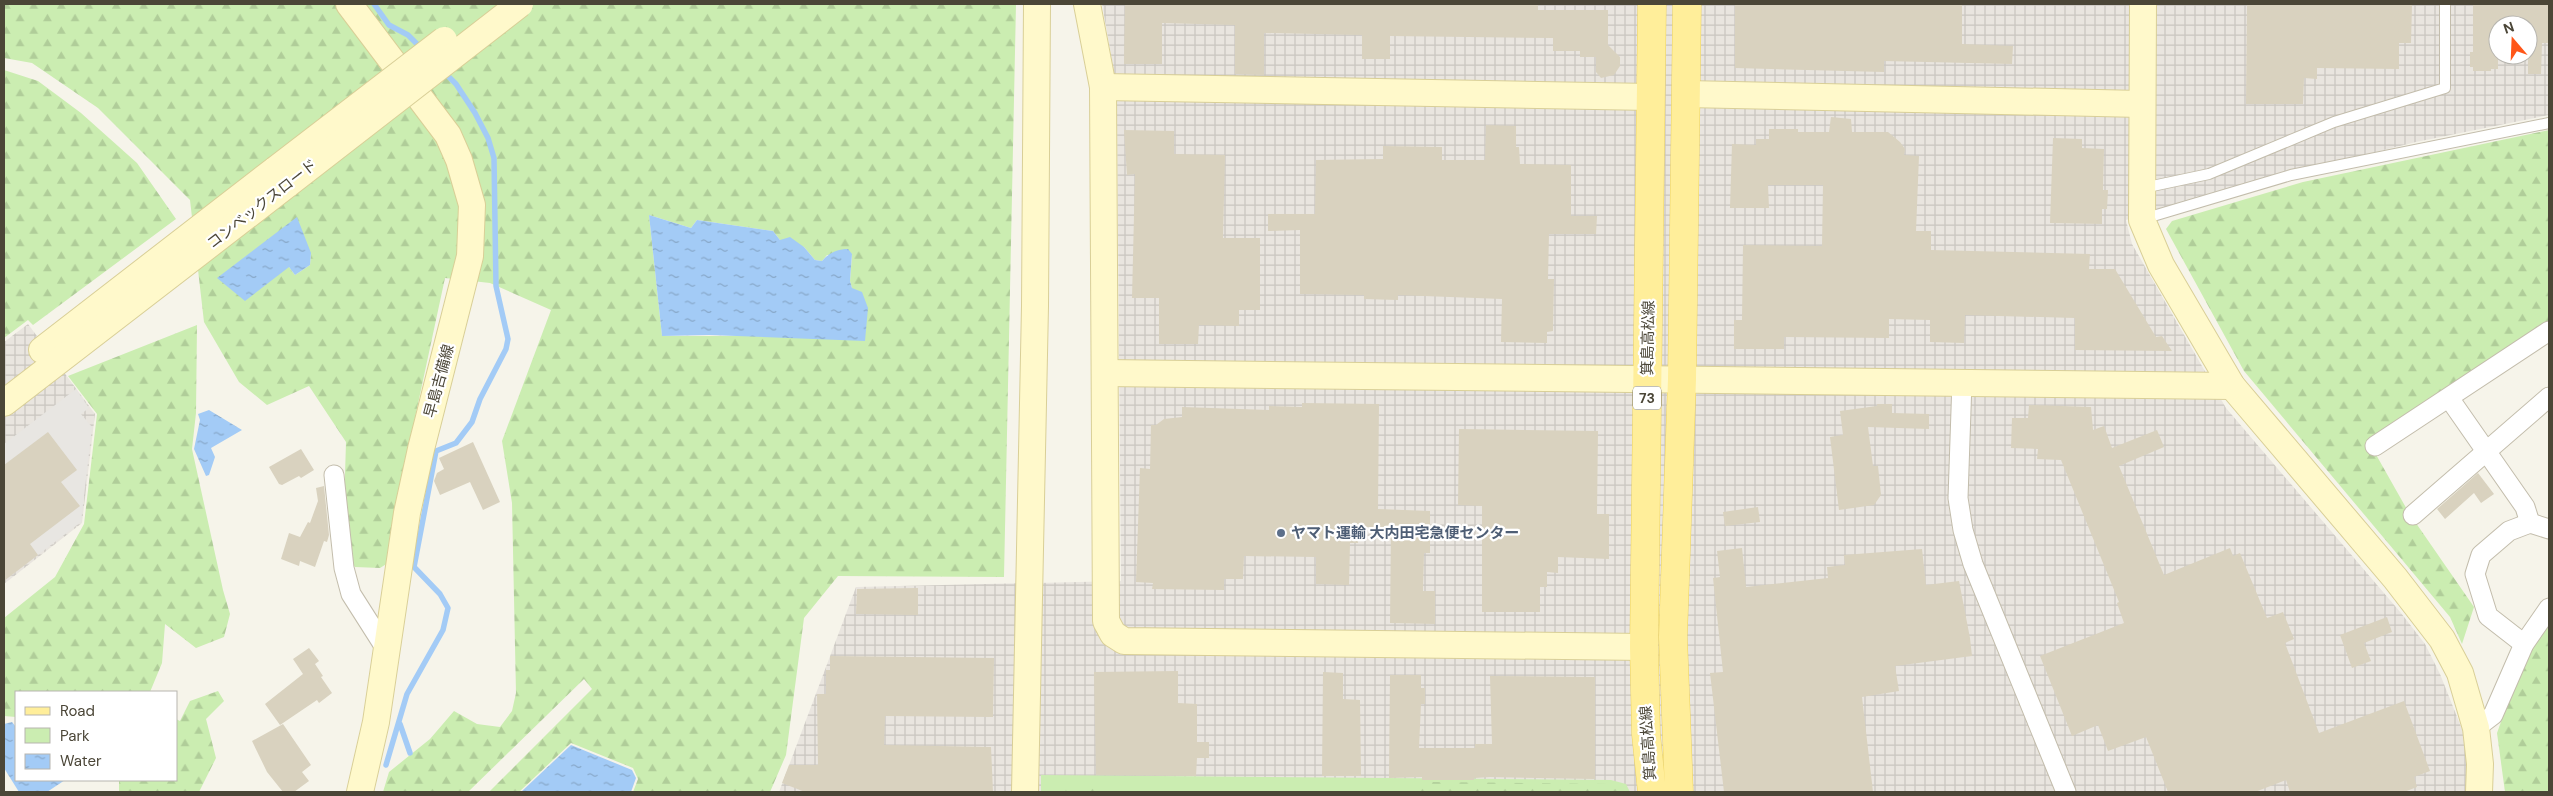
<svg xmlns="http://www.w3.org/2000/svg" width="2553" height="796" viewBox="0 0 2553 796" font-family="'DM Sans','Noto Sans JP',sans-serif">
  <defs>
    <pattern id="industrial-grid" width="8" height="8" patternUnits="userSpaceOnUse" patternTransform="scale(1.25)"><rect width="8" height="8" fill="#e9e5df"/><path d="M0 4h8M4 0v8" fill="none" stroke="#c9c6c0"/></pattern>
    <pattern id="forest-firs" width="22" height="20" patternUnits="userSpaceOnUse" patternTransform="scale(1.25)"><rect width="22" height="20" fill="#cbedb1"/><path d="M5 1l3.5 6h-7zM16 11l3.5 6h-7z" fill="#b0cd99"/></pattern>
    <pattern id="water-ripples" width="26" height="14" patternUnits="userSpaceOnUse" patternTransform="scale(1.25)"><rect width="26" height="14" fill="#a3cbf6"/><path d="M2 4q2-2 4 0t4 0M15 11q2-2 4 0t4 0" fill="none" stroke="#87a7c8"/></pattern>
  </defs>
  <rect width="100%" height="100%" fill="#f6f4ea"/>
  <g fill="url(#industrial-grid)" fill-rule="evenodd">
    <path d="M1102,4h1447v111l-133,27 -205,51 -85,27 6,24 94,164 175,205 24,31 15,30 47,118h-1708l77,-205 265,-6 -4,-466 -4,-49zM2498,25h30v30h-30z"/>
    <polygon points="28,324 95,414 82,523 4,584 4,342"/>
  </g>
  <polygon fill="#cbedb1" points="1041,775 1611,780 1626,784 1630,792 1041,792"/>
  <g fill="url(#forest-firs)" fill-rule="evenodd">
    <path d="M4,4h1012l-12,573 -166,-1 -34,42 -18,137 -16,37h-137l5,-13 -5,-11 -62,-25 -52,49h-30l103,-103 -8,-10 -116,113h-85l6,-20 41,-33 24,-28 23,13 23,3 12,-16 4,-18 -4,-190 -10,-62 49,-131 -61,-27 -45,-5 -55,256 -2,29 -8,5 -25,-1 -5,-7 -6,-53 2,-65 -37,-56 -42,19 -28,-23 -35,-60 -14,-122 -92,-92 -66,-45 -28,-5zM649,215l42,13 6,-8 76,11 7,9 24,7 11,13 7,1 5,-6h25l-2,26 2,7 -80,48h-110zM311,253l-1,12 -15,10 -6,-8z"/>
    <polygon points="4,70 38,81 81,113 137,163 176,219 33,325 28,320 4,338"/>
    <polygon points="2549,130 2549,325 2370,444 2409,513 2474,607 2462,644 2450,617 2244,371 2166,229 2172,221 2303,182"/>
    <polygon points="197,325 196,413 192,449 223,590 230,614 224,637 196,648 165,624 162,663 150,692 16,692 16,717 4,716 4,618 55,577 84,524 97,414 68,376"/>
    <polygon points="2549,620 2549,792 2505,792 2497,733 2525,655"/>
    <polygon points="218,691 224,701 206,719 216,758 199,792 119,792 119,780 176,780 176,719 180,721 190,701"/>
    <polygon points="1424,782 1611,784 1621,786 1626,792 1402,792 1402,789"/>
    <polygon points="1096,786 1102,792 1065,792 1067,787"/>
  </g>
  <polygon fill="#e8e6e2" points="76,389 89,408 81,414 92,427 81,522 4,581 4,444"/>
  <g fill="url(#water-ripples)">
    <path d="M649,215l42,13 6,-8 76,11 7,9 10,-3 14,10 11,13 7,1c7,-8 15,-12 26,-12l4,5 -2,27 2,7 10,4 6,16 -3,33 -156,-6 -47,1z"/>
    <polygon points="297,217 311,253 310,265 295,275 289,267 245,301 217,278"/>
    <polygon points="209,410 242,430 211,448 215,457 209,475 206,476 194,449 200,420 198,414"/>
    <polygon points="12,722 16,727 16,780 65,780 47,792 19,792 4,768 4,724"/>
    <polygon points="571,745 632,770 636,778 631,792 521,792"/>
  </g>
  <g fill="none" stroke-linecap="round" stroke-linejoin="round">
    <g stroke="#a3cbf6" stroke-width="5.5">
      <polyline points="374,4 389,25 408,35 423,50"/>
      <polyline points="400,724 410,753"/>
      <polyline points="386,765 407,694 443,630 448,608 440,594 414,567 436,451 456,443 472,422 480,399 506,349 508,339 496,286 494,158 488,138 475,113 456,84 443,71"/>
    </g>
  </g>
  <g fill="#d9d2bf">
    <polygon points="1125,4 1538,4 1538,10 1608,10 1608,45 1620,57 1620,66 1614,75 1601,78 1596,72 1596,57 1580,57 1580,51 1553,51 1553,38 1390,36 1390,59 1362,59 1362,35 1264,33 1264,75 1235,74 1235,25 1162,23 1162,64 1124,64"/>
    <polygon points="1735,4 1962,4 1962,44 2013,46 2012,64 1884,61 1884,72 1735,68"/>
    <polygon points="2247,4 2412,4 2411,43 2399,43 2399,69 2317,68 2317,79 2304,78 2303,104 2246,104"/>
    <polygon points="2473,4 2549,4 2549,43 2542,43 2541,74 2528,74 2528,25 2498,25 2498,69 2491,69 2491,71 2473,71 2473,67 2470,67 2470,52 2473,52"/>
    <polygon points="1831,117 1851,119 1852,132 1888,132 1900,142 1905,149 1904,155 1919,156 1916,231 1931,231 1931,250 2090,254 2089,269 2115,269 2156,337 2162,336 2172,351 2075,350 2075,318 1965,315 1964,343 1930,342 1930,320 1889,319 1889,338 1784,337 1784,349 1734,349 1734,320 1742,320 1743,245 1822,246 1823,185 1768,185 1769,208 1730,208 1732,144 1756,145 1756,139 1769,139 1769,129 1798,129 1798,132 1829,132"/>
    <polygon points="1486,125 1516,126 1516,147 1519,147 1520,164 1571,165 1571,216 1597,216 1596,234 1549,234 1548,279 1554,279 1553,331 1547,332 1547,343 1501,342 1502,299 1398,295 1398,300 1364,299 1364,295 1300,294 1300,230 1268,231 1268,214 1315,214 1316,160 1383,159 1383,146 1442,147 1442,160 1485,160"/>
    <polygon points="1124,130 1174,131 1174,154 1225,155 1223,238 1260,238 1260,310 1239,310 1239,326 1199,325 1198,344 1159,344 1159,298 1132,298 1135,174 1127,175"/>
    <polygon points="2053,138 2082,139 2082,148 2104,149 2103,190 2108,190 2107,209 2102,209 2102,224 2050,223"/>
    <polygon points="1302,403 1379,404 1378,509 1430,511 1430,553 1424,553 1423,591 1435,591 1435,624 1390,623 1391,527 1358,527 1358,543 1350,543 1349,585 1316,584 1316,557 1244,556 1243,579 1224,579 1224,590 1152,589 1153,583 1136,582 1140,468 1150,469 1151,425 1156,425 1164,419 1182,417 1182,407 1269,410 1269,406 1302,407"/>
    <polygon points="1877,404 1892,404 1892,413 1929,414 1929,429 1868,427 1873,466 1878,466 1881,495 1874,505 1839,510 1830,437 1843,435 1840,411 1877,406"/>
    <polygon points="2029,405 2091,407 2093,430 2104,426 2112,448 2157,430 2164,447 2119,466 2164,575 2230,548 2233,556 2240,553 2267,618 2283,612 2294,639 2285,643 2319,733 2404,701 2430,771 2414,777 2417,787 2404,792 2290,792 2286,780 2255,792 2168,792 2146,737 2108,751 2098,725 2072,736 2040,656 2124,623 2117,603 2119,602 2061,460 2037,459 2038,449 2011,448 2012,418 2028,418"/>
    <polygon points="1459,429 1598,431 1597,514 1609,514 1609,559 1558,557 1558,573 1547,572 1547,587 1540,587 1540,612 1482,612 1482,506 1458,505"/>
    <polygon points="48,432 77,470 61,482 80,506 30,544 38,555 4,581 4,465"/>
    <polygon points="473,442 500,502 483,510 470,482 440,495 434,481 437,473 444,469 439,458"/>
    <polygon points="301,449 314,470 301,478 299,476 282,485 279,484 269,467"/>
    <polygon points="2478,473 2494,494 2481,503 2474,493 2445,519 2437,509"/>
    <polygon points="324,486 329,535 327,542 324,541 315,567 300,561 299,566 281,559 289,533 300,537 308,522 310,523 318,501 316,488"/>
    <polygon points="1758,507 1760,522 1725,526 1723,512"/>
    <polygon points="1742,548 1746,587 1828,578 1827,567 1845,565 1844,555 1922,549 1926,585 1959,581 1970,638 1972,656 1895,666 1899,691 1862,697 1873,792 1724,792 1710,673 1723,672 1713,578 1720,577 1717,551"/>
    <polygon points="918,588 918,615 856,614 857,589"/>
    <polygon points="2387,617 2392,632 2364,643 2371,661 2352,668 2340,635"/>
    <polygon points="309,648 319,661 315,664 323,676 321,677 332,693 319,703 317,700 280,725 265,704 303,674 293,659"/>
    <polygon points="830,656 994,658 993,717 885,716 884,745 991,747 993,792 805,792 782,783 789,765 818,765 817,694 826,694 826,670 830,670"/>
    <polygon points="1178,671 1178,703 1197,704 1197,742 1209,742 1209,758 1197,758 1196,776 1096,775 1094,672"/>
    <polygon points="1323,672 1343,673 1343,699 1360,700 1361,776 1322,776"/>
    <polygon points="1390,675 1421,675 1421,688 1425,688 1425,704 1421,704 1419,748 1475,748 1475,744 1492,744 1490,676 1595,677 1595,779 1490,777 1474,778 1474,780 1422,780 1422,777 1389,778"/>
    <polygon points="283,724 311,765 302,772 309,781 294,792 283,792 267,772 252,741"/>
  </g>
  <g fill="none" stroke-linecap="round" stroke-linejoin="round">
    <g stroke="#c3bdac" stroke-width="12">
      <g id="lane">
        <polyline points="2143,188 2209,174 2334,122 2445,88 2445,4"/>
        <polyline points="2143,219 2291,175 2549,123"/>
      </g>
    </g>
    <g stroke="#c3bdac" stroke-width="21">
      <g id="street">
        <polyline points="1962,381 1958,498 1963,530 1973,564 2066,792"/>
        <polyline points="2449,398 2525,507 2530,523"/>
        <polyline points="2375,446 2549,331"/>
        <polyline points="334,475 344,568 351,594 386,649"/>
        <polyline points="2413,515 2549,397"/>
        <polyline points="2524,644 2488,616 2475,574 2481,555 2509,531 2530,523 2549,529"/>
        <polyline points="2476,728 2493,715 2524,644 2549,608"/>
      </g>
    </g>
    <g stroke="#d9cf97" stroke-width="28">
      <g id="secondary">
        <polyline points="349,4 448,135 459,160 472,205 470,256 421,449 407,513 376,722 360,792"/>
        <polyline points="1087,4 1103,87 1106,621 1113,634 1124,641 1644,647"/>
        <polyline points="2143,4 2142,220 2161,265 2232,386 2395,578 2442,639 2460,673 2476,728 2480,764 2479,792"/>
        <polyline points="1103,87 1651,97"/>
        <polyline points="1686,94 2141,104"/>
        <polyline points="42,350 276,169"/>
        <polyline points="1105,373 2232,386"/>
        <polyline points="4,403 288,184"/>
        <polyline points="1025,792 1035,306 1037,4"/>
      </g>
    </g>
    <g stroke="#edd361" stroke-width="29">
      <g id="primary">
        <polyline points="1652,792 1646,734 1644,647 1652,4"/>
        <polyline points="1679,792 1673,637 1682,379 1687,4"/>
      </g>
    </g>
    <use href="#lane" stroke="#fff" stroke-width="10"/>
    <use href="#street" stroke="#fff" stroke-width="19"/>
    <use href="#secondary" stroke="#fff9cb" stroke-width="26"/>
    <use href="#primary" stroke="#ffee9a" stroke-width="28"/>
    <g stroke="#d9cf97" stroke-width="28" stroke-linecap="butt">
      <g id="secondary-bridge">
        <polyline points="276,169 444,40"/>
        <polyline points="288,184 520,4"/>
      </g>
    </g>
    <use href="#secondary-bridge" stroke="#fff9cb" stroke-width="26"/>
  </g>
  <circle fill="#5c6f8a" stroke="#fff" stroke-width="2" cx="1281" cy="533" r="5"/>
  <g text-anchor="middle" stroke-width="4.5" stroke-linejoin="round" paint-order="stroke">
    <rect fill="#fff" stroke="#817e73" stroke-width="1" x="1633" y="386.5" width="28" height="23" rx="4"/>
    <g font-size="14" font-weight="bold" fill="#4b4637">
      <text x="1647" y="403">73</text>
    </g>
    <g font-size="15" fill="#4b4637" stroke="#fff">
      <text transform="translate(262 204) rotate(-38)" y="5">コンベックスロード</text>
      <text transform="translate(1648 338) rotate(-89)" y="5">箕島高松線</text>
      <text transform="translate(439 381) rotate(-75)" y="5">早島吉備線</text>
      <text transform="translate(1648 743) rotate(-94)" y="5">箕島高松線</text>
    </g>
    <g font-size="15" font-weight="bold" fill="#4e5e75" stroke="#fff" text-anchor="start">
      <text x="1291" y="538">ヤマト運輸 大内田宅急便センター</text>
    </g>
  </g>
  <rect width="2553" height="796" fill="none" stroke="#4b4637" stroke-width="10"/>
  <rect x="15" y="691" width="162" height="90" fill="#ffffff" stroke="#b7b5af"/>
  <rect x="25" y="707" width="25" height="8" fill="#ffee9a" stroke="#b7b5af"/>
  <text x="60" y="716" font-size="15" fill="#4b4637">Road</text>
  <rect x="25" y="728" width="25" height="15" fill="#cbedb1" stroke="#b7b5af"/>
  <text x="60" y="741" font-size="15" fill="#4b4637">Park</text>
  <rect x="25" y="754" width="25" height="15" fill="url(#water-ripples)" stroke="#b7b5af"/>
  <text x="60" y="766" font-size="15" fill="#4b4637">Water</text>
  <g transform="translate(2513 40) rotate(341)"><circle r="24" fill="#ffffff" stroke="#b7b5af"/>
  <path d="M0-4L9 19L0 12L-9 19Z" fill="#ff5618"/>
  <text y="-8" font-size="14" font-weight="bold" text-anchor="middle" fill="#4b4637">N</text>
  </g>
</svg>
